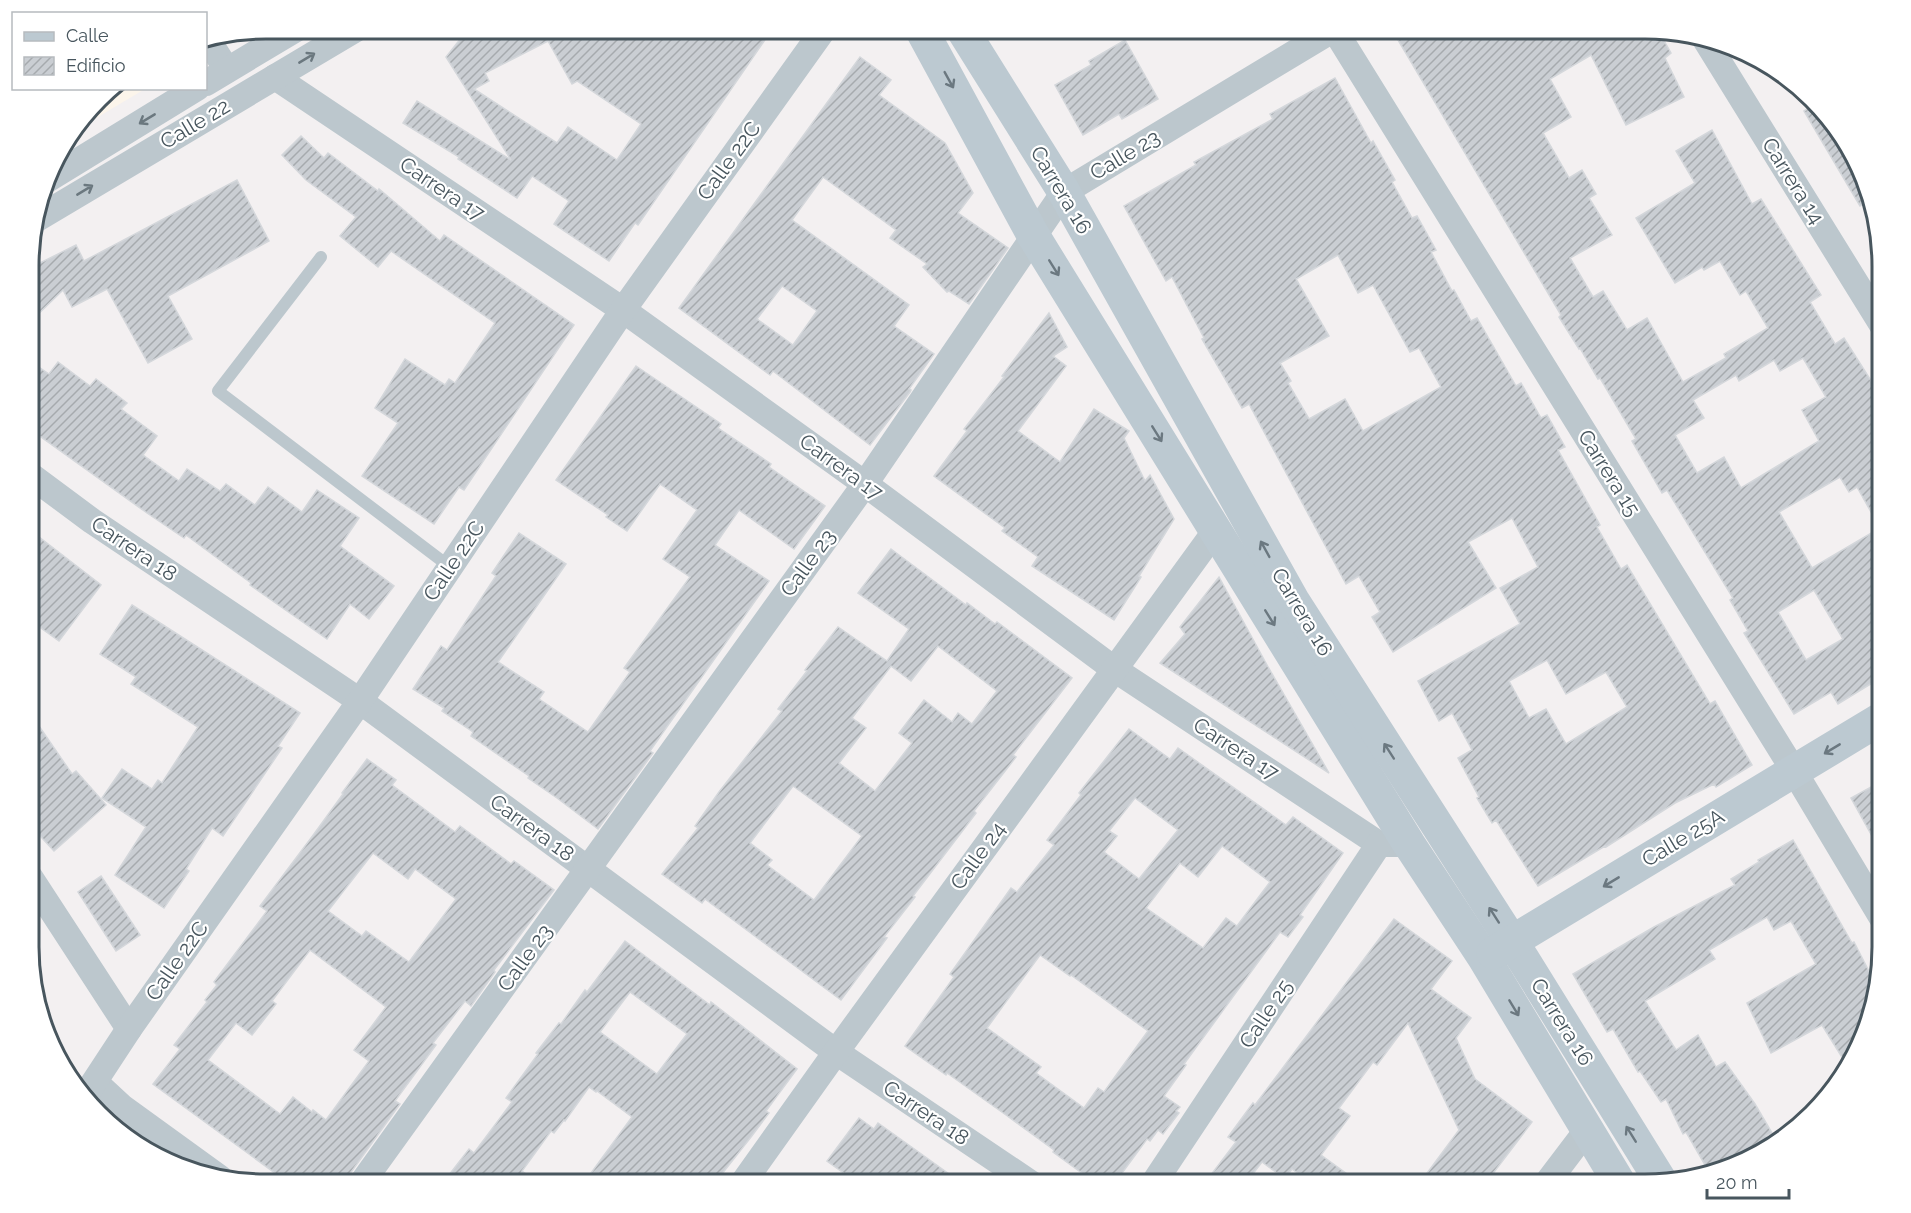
<svg xmlns="http://www.w3.org/2000/svg" width="1911" height="1213" viewBox="0 0 1911 1213" font-family="Raleway,sans-serif">
  <defs>
    <pattern id="building-hatch" width="6" height="6" patternUnits="userSpaceOnUse" patternTransform="scale(1.5)"><rect width="6" height="6" fill="#caced3"/><path d="M-1 1l2-2M0 6l6-6M5 7l2-2" fill="none" stroke="#a6aaae"/></pattern>
  </defs>
  <rect width="100%" height="100%" fill="#f3f0f1"/>
  <polygon fill="#fcf5eb" points="109,88 145,89 76,130 109,89"/>
  <g fill="url(#building-hatch)" stroke="#d4d7db" stroke-width="1.5" fill-rule="evenodd">
    <path d="M469,28h304l-135,197 -3,-2 -26,38 -55,-37 15,-23 -37,-25 -15,22 -59,-39 1,-2 -56,-34 14,-22 94,59 -65,-103zM548,41l24,43 5,-3 64,43 -24,36 -49,-33 -11,16 -83,-54 15,-8 -4,-8z"/>
    <path d="M1418,28h227l13,2 13,23 -6,5 19,39 -58,28 -35,-70 -41,24 21,38 -28,16 26,45 13,-8 14,24 -7,4 23,37 -42,23 23,39 10,-6 24,39 20,-12 36,64 43,-24 -2,-4 44,-26 -22,-37 -6,4 -20,-34 -16,9 -2,-3 -27,16 -39,-65 59,-35 -19,-32 36,-21 40,74 9,-5 60,96 -11,7 25,42 9,-6 38,60v279l-44,27 -7,-12 -37,22 -50,-81 4,-2 -18,-31 3,-2 -66,-108 -5,3 -30,-52 4,-2 -36,-61 -2,1 -18,-31 -1,1 -20,-32 2,-2 -163,-275zM1803,358l23,39 -24,13 17,31 -78,47 -17,-31 -27,16 -22,-38 29,-17 -11,-18 43,-25 3,6 35,-21 6,11zM1840,477l9,15 8,-5 23,41 -68,40 -33,-56zM1814,590l29,49 -37,21 -28,-48z"/>
    <polygon points="1125,40 1158,99 1122,119 1119,114 1083,135 1055,85 1091,65 1089,61"/>
    <path d="M860,57l31,23 -12,15 66,48 28,50 -15,20 50,35 -39,56 -20,-13 -2,1 -24,-25 4,-3 -37,-26 6,-8 -73,-53 -31,43 117,85 -15,21 40,28 -25,35 2,1 -1,2 -40,53 -97,-74 -3,4 -91,-67zM782,286l35,25 -24,34 -36,-26z"/>
    <path d="M1335,78l36,65 2,-2 22,39 -3,2 20,36 5,-2 19,34 -5,2 21,39 2,-1 17,31 6,-3 39,68 5,-3 20,35 6,-3 18,32 -7,3 42,75 -3,2 24,42 6,-4 83,139 5,-3 37,64 -36,22 -2,-3 -39,19 -69,44 -1,-1 -67,40 -42,-66 -4,3 -15,-25 2,-1 -21,-39 14,-8 -20,-37 -13,8 -21,-40 102,-57 -20,-36 38,-21 -26,-49 -44,24 28,46 -103,64 -21,-35 8,-5 -21,-36 -13,8 -97,-180 -7,4 -40,-69 2,-1 -32,-61 -6,4 -42,-75 72,-41 -2,-3 79,-43 -3,-5zM1338,255l20,38 15,-8 37,67 9,-4 22,39 -78,44 -18,-32 -36,20 -21,-36 3,-2 -11,-18 49,-27 -33,-57zM1547,660l19,34 40,-22 21,35 -61,37 -20,-35 -17,9 -20,-37z"/>
    <polygon points="1812,106 1851,148 1867,202 1860,206 1804,111"/>
    <polygon points="301,136 324,158 328,153 378,191 379,189 440,241 444,235 574,325 464,490 459,487 434,524 362,476 398,423 375,408 405,359 445,385 449,379 455,383 495,323 391,251 378,267 340,236 356,217 306,180 282,155"/>
    <polygon points="237,180 269,241 168,296 192,339 148,363 107,289 72,307 63,290 30,322 30,268 76,245 84,261"/>
    <polygon points="1049,313 1067,347 1053,356 1066,366 1018,431 1060,462 1094,409 1129,431 1124,438 1145,481 1150,475 1174,519 1139,576 1141,577 1114,620 1032,566 1038,557 1002,531 1005,528 934,476 967,431 964,429 1004,377 1002,376"/>
    <polygon points="30,361 49,374 58,362 90,386 96,379 127,403 121,409 157,436 143,455 179,481 187,469 220,491 226,484 255,505 268,487 302,512 317,490 359,518 340,546 394,586 369,619 350,604 327,639 250,585 251,583 186,535 184,538 147,513 30,429"/>
    <polygon points="636,366 721,424 718,428 771,464 769,467 825,506 794,549 739,510 715,545 769,581 650,751 653,753 598,829 557,798 528,778 529,776 471,736 473,732 442,711 444,708 413,689 441,646 447,650 496,576 492,573 519,533 566,564 498,662 544,692 539,699 588,732 630,672 624,668 690,577 663,559 697,510 660,484 627,531 606,517 608,515 556,480"/>
    <polygon points="30,530 101,585 59,641 30,620"/>
    <path d="M891,549l75,56 1,-2 28,21 2,-2 75,56 -59,77 3,2 -42,54 2,2 -63,83 2,1 -31,40 3,1 -46,62 -136,-101 -3,4 -40,-29 36,-46 -3,-2 24,-34 63,-81 -4,-2 29,-38 -2,-1 33,-43 49,34 22,-32 -51,-36zM938,646l59,45 -25,33 -14,-11 -6,9 -28,-22 -25,33 13,10 -37,48 -36,-28 27,-35 -14,-10 39,-52 20,15zM793,786l69,50 -48,64 -47,-35 5,-5 -22,-17z"/>
    <polygon points="1219,577 1267,665 1329,773 1160,663 1185,634 1180,627"/>
    <polygon points="132,605 300,713 278,746 282,748 223,836 212,828 186,869 189,871 164,908 115,875 146,827 102,798 122,769 152,789 158,780 162,783 198,727 131,684 136,677 100,654"/>
    <polygon points="30,713 72,774 76,771 106,805 54,851 30,825"/>
    <path d="M1129,729l41,30 8,-11 108,77 7,-8 50,36 -43,62 3,2 -15,20 -8,-5 -96,132 2,1 -22,31 16,11 -4,4 3,2 -16,21 -5,-4 -8,11 -3,-2 -33,45h-17l-44,-32 1,-2 -48,-35 -59,-42 -1,2 -41,-29 49,-69 -4,-3 61,-86 6,4 37,-47 -7,-5 34,-45 -2,-2zM1135,798l43,32 -39,49 -35,-27 13,-16 -8,-5zM1222,846l48,36 -33,44 -11,-8 -23,30 -57,-40 34,-45 18,14zM1040,955l30,21 1,-1 77,56 -44,61 -6,-4 -14,20 -48,-35 5,-6 -54,-39z"/>
    <path d="M367,759l29,21 -4,5 63,47 5,-6 51,38 3,-3 40,29 -60,80 1,2 -24,34 -6,-5 -32,42 3,2 -41,56 5,3 -51,71 -3,9h-56l-137,-100 27,-35 -6,-4 33,-43 -2,-2 12,-15 -3,-3 53,-71 -7,-5 54,-72 29,-40 -1,-1zM373,853l35,26 7,-10 41,30 -47,63 -43,-31 -4,5 -34,-25zM310,950l76,57 -32,43 15,11 -43,59 -13,-10 -1,2 -19,-15 -13,17 -72,-54 28,-37 16,12 24,-31 -4,-3z"/>
    <polygon points="1882,781 1882,854 1851,798"/>
    <polygon points="1793,840 1852,943 1854,942 1877,987 1870,1023 1848,1067 1822,1025 1771,1053 1747,1003 1816,964 1791,921 1774,930 1767,917 1709,950 1715,959 1645,1001 1676,1050 1698,1035 1716,1067 1725,1062 1755,1104 1772,1133 1766,1136 1772,1145 1763,1153 1708,1170 1686,1132 1683,1134 1666,1099 1661,1102 1640,1071 1638,1072 1613,1029 1607,1032 1573,974 1654,927 1735,885 1731,879 1759,862 1758,860"/>
    <polygon points="101,876 140,935 116,951 78,892"/>
    <polygon points="1394,919 1452,961 1431,989 1471,1018 1456,1038 1475,1079 1532,1122 1485,1184 1419,1184 1459,1130 1408,1023 1377,1065 1373,1062 1339,1108 1350,1116 1321,1155 1361,1184 1312,1184 1292,1169 1285,1179 1262,1162 1245,1184 1204,1184 1236,1142 1228,1137 1253,1103 1255,1105"/>
    <path d="M625,941l85,64 1,-3 86,67 -31,42 3,2 -18,24 -37,47h-131l49,-67 -35,-26 -1,1 -7,-5 -24,34 -1,-1 -10,13 -3,-2 -29,40 18,13h-98l27,-35 5,4 38,-51 -6,-4 32,-44 -2,-1 23,-30 2,1 24,-34 2,2zM630,992l57,42 -30,40 -57,-42z"/>
    <polygon points="859,1118 874,1129 878,1123 963,1184 859,1184 827,1161"/>
  </g>
  <g fill="none" stroke-linecap="round" stroke-linejoin="round">
    <polyline stroke="#bcc7cd" stroke-width="12" points="321,257 218,391 450,567"/>
    <g stroke="#bcc7cd" stroke-width="26">
      <polyline points="1334,29 1794,771 1882,918"/>
      <polyline points="1703,36 1882,325"/>
      <polyline points="208,40 227,70"/>
      <polyline points="275,77 623,310 865,484 1114,669 1379,844 1409,844"/>
      <polyline points="206,83 296,29"/>
      <polyline points="47,180 197,88"/>
      <polyline points="35,220 356,29"/>
      <polyline points="30,475 92,521 360,701 836,1052 1032,1184"/>
      <polyline points="30,877 129,1029"/>
      <polyline points="95,1082 122,1107 220,1178"/>
      <polyline points="85,1096 129,1029 360,701 623,310 824,29"/>
      <polyline points="361,1184 865,484 1064,192 1334,29"/>
      <polyline points="742,1184 836,1052 1216,530"/>
      <polyline points="1153,1184 1379,844"/>
      <polyline points="1546,1184 1587,1130"/>
    </g>
    <g stroke="#bcc9d1" stroke-width="33">
      <polyline points="921,29 1033,235 1409,844 1484,958 1620,1184"/>
      <polyline points="962,29 1064,192 1294,602 1523,959 1662,1183"/>
      <polyline points="1493,953 1882,718"/>
    </g>
  </g>
  <defs><path id="oneway-shaft" d="M-6 0H5M1.5-3L5.5 0L1.5 3" fill="none" stroke-width="1.6" stroke-linecap="round" stroke-linejoin="round" transform="scale(1.5)"/></defs>
  <g stroke="#6b787f">
    <use href="#oneway-shaft" transform="translate(307 58) rotate(-31)"/>
    <use href="#oneway-shaft" transform="translate(147 119) rotate(149)"/>
    <use href="#oneway-shaft" transform="translate(85 190) rotate(-31)"/>
  </g>
  <g stroke="#6b7880">
    <use href="#oneway-shaft" transform="translate(949 80) rotate(61)"/>
    <use href="#oneway-shaft" transform="translate(1054 268) rotate(58)"/>
    <use href="#oneway-shaft" transform="translate(1157 434) rotate(58)"/>
    <use href="#oneway-shaft" transform="translate(1265 549) rotate(-119)"/>
    <use href="#oneway-shaft" transform="translate(1270 618) rotate(58)"/>
    <use href="#oneway-shaft" transform="translate(1832 749) rotate(149)"/>
    <use href="#oneway-shaft" transform="translate(1389 751) rotate(-123)"/>
    <use href="#oneway-shaft" transform="translate(1611 882) rotate(149)"/>
    <use href="#oneway-shaft" transform="translate(1494 915) rotate(-123)"/>
    <use href="#oneway-shaft" transform="translate(1514 1008) rotate(59)"/>
    <use href="#oneway-shaft" transform="translate(1631 1134) rotate(-122)"/>
  </g>
  <g text-anchor="middle" stroke-width="4.5" stroke-linejoin="round" paint-order="stroke">
    <g font-size="21" fill="#48565e" stroke="#fff">
      <text transform="translate(195 124) rotate(-31)" y="7">Calle 22</text>
      <text transform="translate(1125 155) rotate(-31)" y="7">Calle 23</text>
      <text transform="translate(729 161) rotate(-54)" y="7">Calle 22C</text>
      <text transform="translate(1793 181) rotate(58)" y="7">Carrera 14</text>
      <text transform="translate(442 189) rotate(34)" y="7">Carrera 17</text>
      <text transform="translate(1061 190) rotate(59)" y="7">Carrera 16</text>
      <text transform="translate(841 467) rotate(36)" y="7">Carrera 17</text>
      <text transform="translate(1609 473) rotate(58)" y="7">Carrera 15</text>
      <text transform="translate(134 549) rotate(34)" y="7">Carrera 18</text>
      <text transform="translate(454 561) rotate(-56)" y="7">Calle 22C</text>
      <text transform="translate(808 563) rotate(-54)" y="7">Calle 23</text>
      <text transform="translate(1302 612) rotate(59)" y="7">Carrera 16</text>
      <text transform="translate(1236 749) rotate(33)" y="7">Carrera 17</text>
      <text transform="translate(532 828) rotate(36)" y="7">Carrera 18</text>
      <text transform="translate(1683 838) rotate(-31)" y="7">Calle 25A</text>
      <text transform="translate(978 856) rotate(-54)" y="7">Calle 24</text>
      <text transform="translate(525 958) rotate(-54)" y="7">Calle 23</text>
      <text transform="translate(177 961) rotate(-55)" y="7">Calle 22C</text>
      <text transform="translate(1266 1014) rotate(-56)" y="7">Calle 25</text>
      <text transform="translate(1562 1022) rotate(58)" y="7">Carrera 16</text>
      <text transform="translate(926 1113) rotate(34)" y="7">Carrera 18</text>
    </g>
  </g>
  <path d="M0 0H1911V1213H0ZM266 39H1645A227 227 0 0 1 1872 266V947A227 227 0 0 1 1645 1174H266A227 227 0 0 1 39 947V266A227 227 0 0 1 266 39Z" fill="#fff" fill-rule="evenodd"/>
  <path fill="none" stroke="#48565e" stroke-width="3" d="M266 39H1645A227 227 0 0 1 1872 266V947A227 227 0 0 1 1645 1174H266A227 227 0 0 1 39 947V266A227 227 0 0 1 266 39Z"/>
  <rect x="12" y="12" width="195" height="78" fill="#ffffff" stroke="#b6bbbf" stroke-width="1.5"/>
  <rect x="24" y="32" width="30" height="9" fill="#bcc9d1" stroke="#b6bbbf" stroke-width="1.5"/>
  <text x="66" y="42" font-size="18" fill="#48565e">Calle</text>
  <rect x="24" y="57" width="30" height="18" fill="url(#building-hatch)" stroke="#b6bbbf" stroke-width="1.5"/>
  <text x="66" y="72" font-size="18" fill="#48565e">Edificio</text>
  <path d="M1707 1189v9h82v-9" fill="none" stroke="#48565e" stroke-width="3"/>
  <text x="1716" y="1189" font-size="18" fill="#48565e" stroke="#ffffff" stroke-width="4.5" paint-order="stroke">20 m</text>
</svg>
